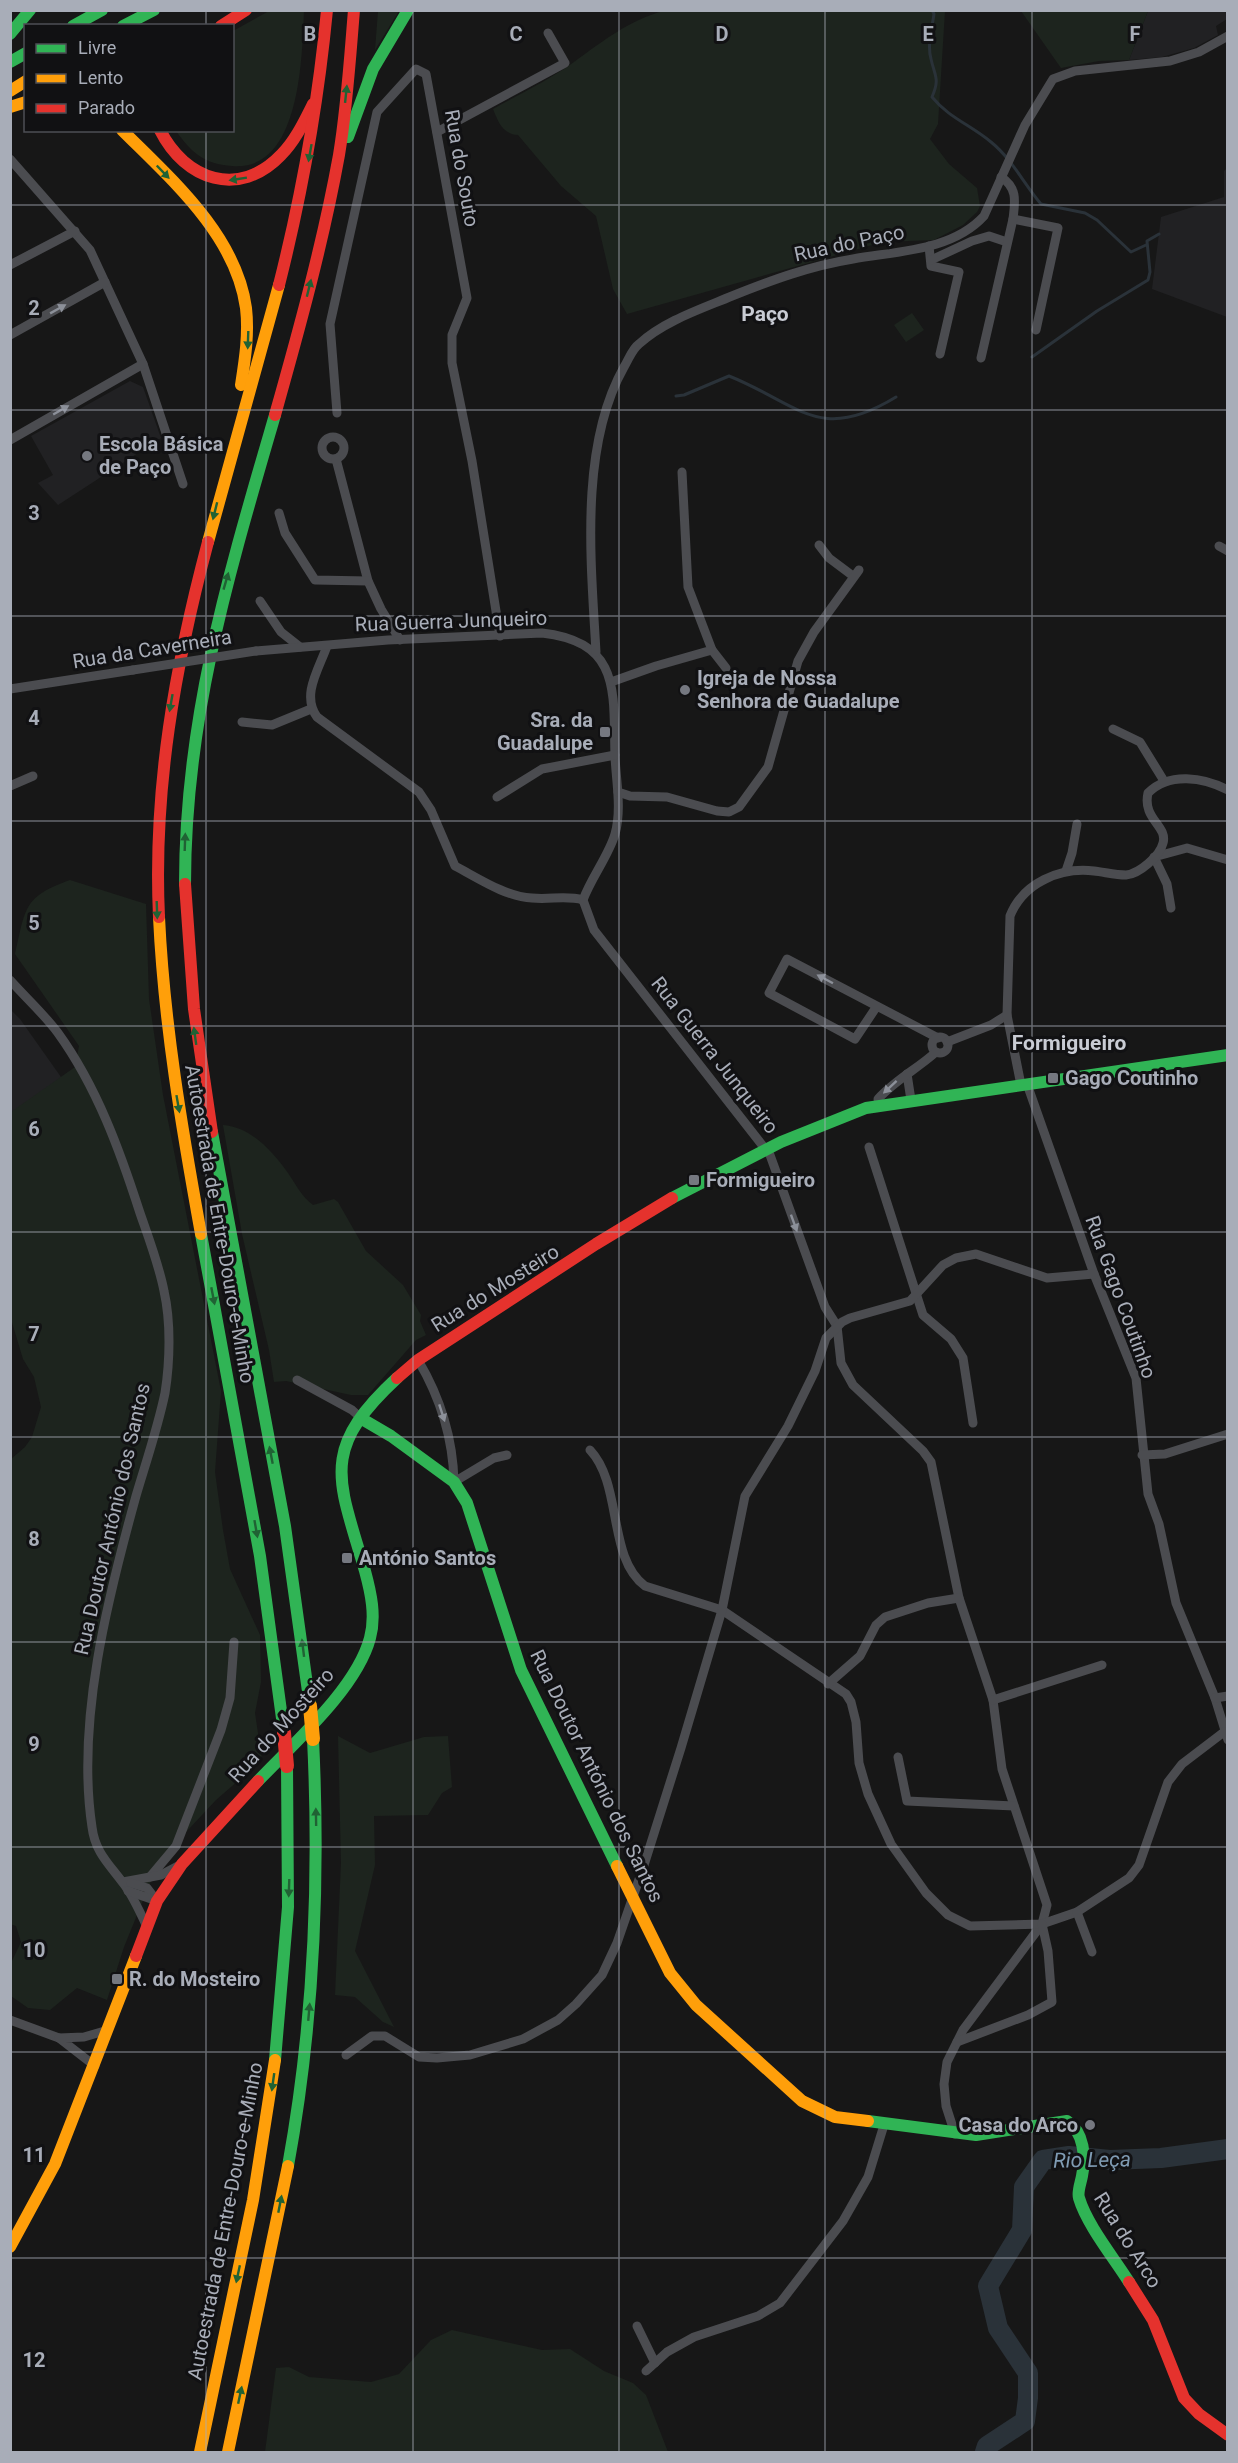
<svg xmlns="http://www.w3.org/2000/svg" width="1238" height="2463" viewBox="0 0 1238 2463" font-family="Roboto,sans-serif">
  <rect width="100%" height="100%" fill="#171717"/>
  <g fill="#212123">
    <polygon points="1148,11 1227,11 1227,19 1216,26 1218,35 1194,48 1162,57 1129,60"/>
    <polygon points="1227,168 1227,317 1152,289 1161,217 1224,197 1224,171"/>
    <polygon points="130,381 143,387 161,438 58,505 38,483 53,475 31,436"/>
    <polygon points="10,1009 20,1019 68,1087 10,1218"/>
  </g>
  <g fill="#1d241e">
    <path d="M269,11h35c-2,45 -3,161 -72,155 -28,-2 -40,-13 -56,-35l56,-1 1,-99z"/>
    <polygon points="378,11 399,11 375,50"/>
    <path d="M663,11h282l-7,113 -8,15 19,25 28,24 3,18 -3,6 -14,13 -29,15 -51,2 -256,72 -14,-25 -17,-73 -35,-30 -43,-51c-16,-1 -20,-14 -25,-26 27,-15 56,-29 81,-47 29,-21 54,-41 89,-51z"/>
    <polygon points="1021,11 1148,11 1129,60 1099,61 1061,68"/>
    <polygon points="912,313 924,330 906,342 894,325"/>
    <path d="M70,880l76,24 3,95 14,96 58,296 -6,81 8,58 7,39 30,66 1,47 -6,31 7,47 -46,40 -57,61 -35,86 -17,53 -30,-12 -27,22 -22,-2 -17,-12 -1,-31 11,-23 -5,-16 -6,-2 1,-465 14,-12 7,-10 9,-30 -7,-30 -11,-18 -12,-40v-207l64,-45 4,-21 -64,-92c11,-45 7,-57 55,-74z"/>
    <path d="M223,1125c28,2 49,26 65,48 9,13 13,23 25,32l21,-6 4,3 28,49 37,34 18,30 -1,6 6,14 -10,5 -48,55h-17l-65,-14 -12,1 -5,-32 -27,-116z"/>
    <polygon points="338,1736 370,1753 424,1737 448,1736 452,1787 442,1793 428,1815 374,1816 375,1865 355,1951 394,2027 383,2022 355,1997 335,1995 341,1863"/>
    <polygon points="452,2330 542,2350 570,2349 604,2371 633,2383 646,2395 668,2452 265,2452 276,2368 289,2367 309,2377 371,2382 399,2374 431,2340"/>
  </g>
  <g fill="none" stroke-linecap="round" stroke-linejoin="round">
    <g stroke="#2a3239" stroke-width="3">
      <path d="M932,10l2,4c-2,14 -7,31 -3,45 4,18 9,19 1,38 17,21 39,28 59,45 21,17 33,42 50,62l44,9 12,7 34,32 15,-7"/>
      <polyline points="1032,357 1097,311 1148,280 1150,272 1147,241 1159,234"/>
      <path d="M676,396l8,-1 45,-19c70,28 90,68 167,21"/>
    </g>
    <polyline stroke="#2a3239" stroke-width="20" points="985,2452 987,2446 1025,2421 1028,2398 1028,2373 998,2328 988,2286 1022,2230 1024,2187 1043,2160 1069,2156 1110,2160 1161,2158 1228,2149"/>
    <g stroke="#4b4c50" stroke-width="9">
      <polyline points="437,132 565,63 548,33"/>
      <polyline points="10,159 90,250 143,364 183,484"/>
      <polyline points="1013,219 1058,228 1036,330"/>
      <polyline points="929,246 931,266 959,272 940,354"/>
      <polyline points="931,260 972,241 989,236 1007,242"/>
      <polyline points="10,265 75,231"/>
      <polyline points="10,335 105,282"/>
      <path d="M981,358l32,-139c2,-17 5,-31 -12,-42"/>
      <polyline points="337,413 330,324 377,112 416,69 426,74 467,298 452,335 452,363 472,461 500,636"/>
      <circle cx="333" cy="448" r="11"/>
      <polyline points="10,440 143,364"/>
      <polyline points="336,459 368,581 381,609 400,640"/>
      <polyline points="279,513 285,533 315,580 368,581"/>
      <polyline points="819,545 829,558 853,576"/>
      <polyline points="1219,546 1228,551"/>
      <polyline points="260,601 281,632 300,647"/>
      <path d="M327,646c-8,23 -26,49 -10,71l102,75 12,18 24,56c23,12 51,31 77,32 18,2 34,-3 51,2"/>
      <polyline points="712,650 726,668"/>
      <path d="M256,651l132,-11 154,-7c80,9 71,60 73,123 1,25 7,53 0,78 -6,21 -24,44 -32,66l11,30 176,225 55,152 12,19 4,37 12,22 70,66 8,11 28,136 34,102 9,69 45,136 -5,19 -79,106 -16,32 -3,22 2,22 9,28"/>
      <path d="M596,652c-5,-90 -17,-205 28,-285 5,-8 8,-18 15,-23 25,-23 62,-35 93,-48 40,-16 78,-30 121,-37 44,-8 99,-8 131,-43l41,-91 28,-46 22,-8 95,-10 29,-9 29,-16"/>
      <polyline points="611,682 656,666 712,650 688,587 682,472"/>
      <polyline points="10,689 133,670"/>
      <polyline points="242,722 272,725 311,709"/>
      <polyline points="1113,729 1140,742 1164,781"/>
      <polyline points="10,786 33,776"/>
      <polyline points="618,792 630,796 667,797 717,811 729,812 739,807 768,767 798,661 814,632 859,570"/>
      <polyline points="497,797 542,769 615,755"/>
      <polyline points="1066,871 1072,853 1077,824"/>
      <polyline points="1171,908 1167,884 1154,857 1187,848 1228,860"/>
      <path d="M10,980c16,18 34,34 48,53 39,54 62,118 82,180 9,26 19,52 24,78 7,31 6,70 1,102 -7,34 -19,69 -29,103 -28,101 -60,225 -44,331 3,25 17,37 31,56 8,10 19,33 24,44"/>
      <polyline points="877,1006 855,1039 769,993 787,959 938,1038"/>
      <circle cx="940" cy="1045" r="8"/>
      <polyline points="947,1042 991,1025 1007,1015"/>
      <polyline points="907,1074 911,1100"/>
      <polyline points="1027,1084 1094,1274 1136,1378 1148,1494 1159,1524 1176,1603 1215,1698 1228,1740"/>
      <path d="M1021,1085l-14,-70 3,-99c13,-33 50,-49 84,-45 10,1 21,4 32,4 13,-1 34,-19 37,-32 5,-17 -21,-24 -15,-50 21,-21 55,-16 80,-3"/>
      <path d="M879,1105l-1,-6c17,-19 39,-30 58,-47"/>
      <polyline points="869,1147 923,1315 951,1339 963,1358 973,1423"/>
      <path d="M418,1360c22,37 35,79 36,122l40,-24 13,-3"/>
      <polyline points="297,1380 352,1410 362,1419"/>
      <path d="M590,1450c33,35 17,108 55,136l77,24 124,84 5,8 5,20 3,41 9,31 23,50 35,49 22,22 22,11 72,-2 35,-12 52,-34 10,-13 29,-83 14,-18 42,-32"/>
      <polyline points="1142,1455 1165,1454 1228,1434"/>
      <polyline points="828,1684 860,1656 876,1625 885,1617 928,1603 959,1598"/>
      <polyline points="1215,1698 1228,1696"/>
      <polyline points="993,1700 1102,1665"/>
      <polyline points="898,1757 907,1801 1014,1806"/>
      <polyline points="150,1877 176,1846 221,1730 230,1698 234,1642"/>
      <polyline points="123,1882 161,1875 178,1866"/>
      <polyline points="131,1883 147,1888 157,1901"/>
      <polyline points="128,1891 157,1901"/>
      <polyline points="1077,1912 1092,1952"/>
      <polyline points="10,2020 59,2038"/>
      <polyline points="957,2042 1028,2015 1052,2002 1048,1951 1042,1924"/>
      <polyline points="346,2055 372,2036 385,2036 419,2057 437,2058 470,2055 523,2039 558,2020 576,2004 602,1975 617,1943 645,1862 681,1748 722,1610 745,1496 788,1426 815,1371 826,1338 842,1322 850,1318 910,1301 943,1265 956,1258 976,1254 1047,1278 1094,1274"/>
      <polyline points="95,2066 59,2038 84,2037 108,2030"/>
      <polyline points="637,2326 655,2363"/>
      <polyline points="646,2371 667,2352 694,2337 758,2316 780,2303 843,2221 868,2177 884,2125"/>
    </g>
    <g stroke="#30b455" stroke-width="12">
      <polyline points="73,26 102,10"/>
      <polyline points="123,26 154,10"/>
      <polyline points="10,34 30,10"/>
      <polyline points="10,62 26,53"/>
      <polyline points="348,137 373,69 408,10"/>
      <path d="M185,884c0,-167 44,-311 90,-469"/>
      <polyline points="212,1132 285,1526 310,1706"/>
      <polyline points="672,1198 781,1142 866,1108 1228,1055"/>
      <polyline points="201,1234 260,1556 284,1733"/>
      <polyline points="362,1419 391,1436 454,1482 467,1503 521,1670 617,1866"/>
      <path d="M258,1781c35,-37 99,-93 112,-143 6,-22 1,-45 -5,-67 -26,-91 -47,-120 32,-193"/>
      <polyline points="275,2060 288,1907 287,1766"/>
      <path d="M868,2121l108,14 91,-14c17,11 19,36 15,55 -1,6 -5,16 -3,22 8,27 35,60 50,84"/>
      <path d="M288,2166c26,-142 32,-284 25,-427"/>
    </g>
    <g stroke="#ff9f0a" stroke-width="12">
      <polyline points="10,91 26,81"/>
      <polyline points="10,107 26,102"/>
      <path d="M122,130c49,49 114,105 124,178 3,26 -1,51 -5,77"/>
      <polyline points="208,542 279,285"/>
      <path d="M159,917c5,107 23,212 42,317"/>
      <polyline points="617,1866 670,1973 696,2005 802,2101 835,2117 868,2121"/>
      <polyline points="10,2247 55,2164 136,1956"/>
      <polyline points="200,2452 253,2200 275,2060"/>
      <polyline points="228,2452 288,2166"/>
    </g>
    <g stroke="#e5322d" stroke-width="12">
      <polyline points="221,26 246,10"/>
      <path d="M160,130c25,50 79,69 121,25 14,-14 23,-33 32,-51"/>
      <path d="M279,285c23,-91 39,-181 48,-275"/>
      <path d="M275,415c24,-85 48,-172 64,-260 8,-48 11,-97 15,-145"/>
      <polyline points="185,884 194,1009 212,1132"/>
      <path d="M159,917c-6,-128 16,-251 49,-375"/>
      <polyline points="397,1378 418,1360 596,1244 672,1198"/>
      <polyline points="136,1956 157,1901 182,1864 258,1781"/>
      <polyline points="1129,2282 1153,2320 1184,2398 1199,2414 1228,2435"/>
    </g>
    <polyline stroke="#4b4c50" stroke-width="9" points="133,670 256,651"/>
    <polyline stroke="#ff9f0a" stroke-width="14" points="310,1706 313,1739"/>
    <polyline stroke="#e5322d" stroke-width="14" points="284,1733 287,1766"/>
  </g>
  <defs><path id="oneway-solid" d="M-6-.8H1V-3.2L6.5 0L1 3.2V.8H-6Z" transform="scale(1.5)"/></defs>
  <g fill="#206234">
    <use href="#oneway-solid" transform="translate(346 94) rotate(-84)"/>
    <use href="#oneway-solid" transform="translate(310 153) rotate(100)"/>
    <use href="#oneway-solid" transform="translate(163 172) rotate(46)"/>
    <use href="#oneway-solid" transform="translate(238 179) rotate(171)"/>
    <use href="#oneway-solid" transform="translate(309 288) rotate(-76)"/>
    <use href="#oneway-solid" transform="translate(248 340) rotate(92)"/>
    <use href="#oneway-solid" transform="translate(215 511) rotate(104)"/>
    <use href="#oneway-solid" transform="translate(226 581) rotate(-74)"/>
    <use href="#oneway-solid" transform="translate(171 703) rotate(100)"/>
    <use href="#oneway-solid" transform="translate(185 842) rotate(-88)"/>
    <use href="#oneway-solid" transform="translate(157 910) rotate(88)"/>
    <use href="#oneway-solid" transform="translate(195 1036) rotate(-98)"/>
    <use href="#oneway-solid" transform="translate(178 1104) rotate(80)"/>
    <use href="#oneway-solid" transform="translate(213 1296) rotate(79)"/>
    <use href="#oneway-solid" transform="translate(271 1455) rotate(-101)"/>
    <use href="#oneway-solid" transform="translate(256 1529) rotate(80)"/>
    <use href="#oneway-solid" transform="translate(303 1648) rotate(-97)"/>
    <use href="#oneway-solid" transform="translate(316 1817) rotate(-91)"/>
    <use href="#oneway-solid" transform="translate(289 1888) rotate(92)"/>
    <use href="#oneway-solid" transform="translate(309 2012) rotate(-85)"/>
    <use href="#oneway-solid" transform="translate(273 2082) rotate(98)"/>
    <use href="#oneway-solid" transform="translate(280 2204) rotate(-79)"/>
    <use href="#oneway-solid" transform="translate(238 2274) rotate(102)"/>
    <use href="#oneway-solid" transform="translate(240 2395) rotate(-78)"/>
  </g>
  <g fill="#8c9099">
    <use href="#oneway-solid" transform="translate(58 309) rotate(-29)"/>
    <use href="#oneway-solid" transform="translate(61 410) rotate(-30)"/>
    <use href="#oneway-solid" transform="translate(825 979) rotate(-152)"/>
    <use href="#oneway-solid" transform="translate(890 1087) rotate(137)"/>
    <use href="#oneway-solid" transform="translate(794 1223) rotate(70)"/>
    <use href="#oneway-solid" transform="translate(442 1413) rotate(72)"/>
  </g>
  <path fill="none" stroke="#a8adb8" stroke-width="1.5" stroke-opacity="0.55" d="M206,10v16M413,10v2442M619,10v2442M825,10v2442M1032,10v2442M206,130v2322M10,205h1218M10,410h1218M10,616h1218M10,821h1218M10,1026h1218M10,1232h1218M10,1437h1218M10,1642h1218M10,1847h1218M10,2052h1218M10,2258h1218"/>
  <g fill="#757880" stroke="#111113" stroke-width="2">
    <circle cx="87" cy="456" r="6"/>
    <circle cx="685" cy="690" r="6"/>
    <rect x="599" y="726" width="12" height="12" rx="3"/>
    <rect x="1047" y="1072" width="12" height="12" rx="3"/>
    <rect x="688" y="1174" width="12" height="12" rx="3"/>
    <rect x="341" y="1552" width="12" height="12" rx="3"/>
    <rect x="111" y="1973" width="12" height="12" rx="3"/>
    <circle cx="1090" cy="2125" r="6"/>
  </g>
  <g text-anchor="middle" stroke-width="6" stroke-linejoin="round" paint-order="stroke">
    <g font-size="20" fill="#a8adb8" stroke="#111113">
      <text transform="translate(462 168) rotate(80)" y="7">Rua do Souto</text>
      <text transform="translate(849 243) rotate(-12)" y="7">Rua do Paço</text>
      <text transform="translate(451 621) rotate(-2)" y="7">Rua Guerra Junqueiro</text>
      <text transform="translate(152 649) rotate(-9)" y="7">Rua da Caverneira</text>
      <text transform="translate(715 1055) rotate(52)" y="7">Rua Guerra Junqueiro</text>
      <text transform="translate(220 1224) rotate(80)" y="7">Autoestrada de Entre-Douro-e-Minho</text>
      <text transform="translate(495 1288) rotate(-32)" y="7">Rua do Mosteiro</text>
      <text transform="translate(1121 1297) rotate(70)" y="7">Rua Gago Coutinho</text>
      <text transform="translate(112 1519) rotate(-77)" y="7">Rua Doutor António dos Santos</text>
      <text transform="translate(281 1725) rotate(-48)" y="7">Rua do Mosteiro</text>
      <text transform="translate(597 1776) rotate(64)" y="7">Rua Doutor António dos Santos</text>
      <text transform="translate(225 2221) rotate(-79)" y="7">Autoestrada de Entre-Douro-e-Minho</text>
      <text transform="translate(1128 2240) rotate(58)" y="7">Rua do Arco</text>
    </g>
    <g font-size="20" font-weight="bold" fill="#a8adb8" stroke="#111113" text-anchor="start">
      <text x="99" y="451">Escola Básica<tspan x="99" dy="23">de Paço</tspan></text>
      <text x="697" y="685">Igreja de Nossa<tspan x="697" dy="23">Senhora de Guadalupe</tspan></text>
      <text x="593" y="727" text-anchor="end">Sra. da<tspan x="593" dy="23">Guadalupe</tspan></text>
      <text x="1065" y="1085">Gago Coutinho</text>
      <text x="706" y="1187">Formigueiro</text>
      <text x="359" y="1565">António Santos</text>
      <text x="129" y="1986">R. do Mosteiro</text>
      <text x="1078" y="2132" text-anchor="end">Casa do Arco</text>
    </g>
    <g font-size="21" font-weight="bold" fill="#c9ccd4" stroke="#111113">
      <text x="765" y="321">Paço</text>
      <text x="1069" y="1050">Formigueiro</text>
    </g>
    <g font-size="21" font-style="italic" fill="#7f9bb3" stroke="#111113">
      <text transform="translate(1092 2160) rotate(-1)" y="7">Rio Leça</text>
    </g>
  </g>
  <g font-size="20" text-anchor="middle" font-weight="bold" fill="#a8adb8" stroke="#111113" stroke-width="6" stroke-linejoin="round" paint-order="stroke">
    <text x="310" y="41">B</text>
    <text x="516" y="41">C</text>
    <text x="722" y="41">D</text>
    <text x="928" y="41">E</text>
    <text x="1135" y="41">F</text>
    <text x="34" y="315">2</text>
    <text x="34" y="520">3</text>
    <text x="34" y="725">4</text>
    <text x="34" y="930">5</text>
    <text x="34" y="1136">6</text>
    <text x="34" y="1341">7</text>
    <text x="34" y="1546">8</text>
    <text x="34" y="1751">9</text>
    <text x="34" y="1957">10</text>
    <text x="34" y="2162">11</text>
    <text x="34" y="2367">12</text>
  </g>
  <rect width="1238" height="2463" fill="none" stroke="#a8adb8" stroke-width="24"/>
  <rect x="24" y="24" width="210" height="108" fill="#111113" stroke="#4d4f55" stroke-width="1.5"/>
  <rect x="36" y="44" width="30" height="9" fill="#30b455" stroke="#4d4f55" stroke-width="1.5"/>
  <text x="78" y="54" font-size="18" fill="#a8adb8">Livre</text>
  <rect x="36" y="74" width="30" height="9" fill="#ff9f0a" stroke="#4d4f55" stroke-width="1.5"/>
  <text x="78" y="84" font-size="18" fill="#a8adb8">Lento</text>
  <rect x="36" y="104" width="30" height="9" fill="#e5322d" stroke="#4d4f55" stroke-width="1.5"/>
  <text x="78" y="114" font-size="18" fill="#a8adb8">Parado</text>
</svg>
